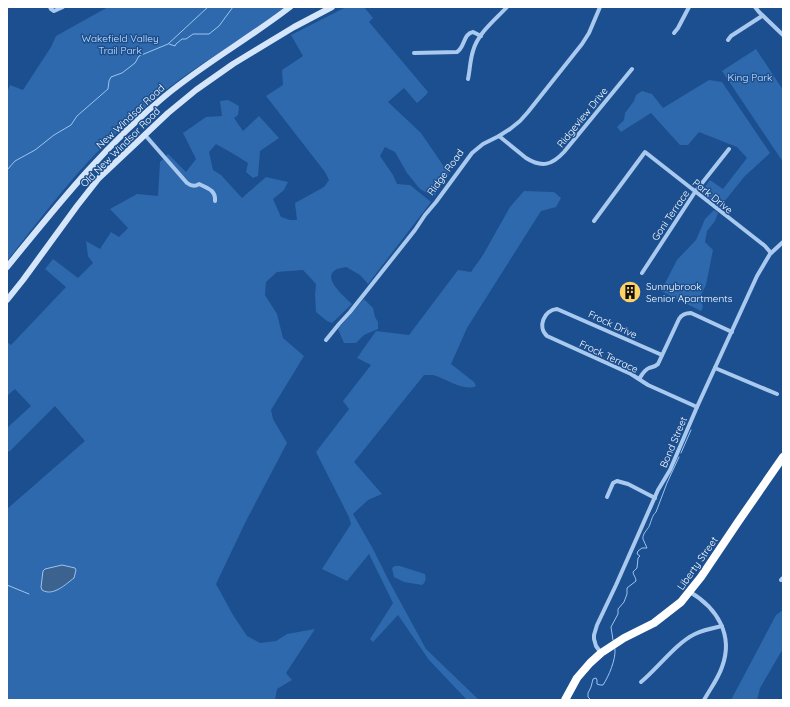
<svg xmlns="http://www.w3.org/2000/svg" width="790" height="707" viewBox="0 0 790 707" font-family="Quicksand,sans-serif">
  <rect width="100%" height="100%" fill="#1b4f8f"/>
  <g fill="#2e69ad">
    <path d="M108,7h178c-37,29 -79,51 -115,79 -30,24 -59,50 -85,78 -28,31 -53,64 -79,97v-169l3,-7 13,5 28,-43 5,-11z"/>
    <path d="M346,7h18l9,11 -4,4 59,70 -2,3 -9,8 -13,-15 -16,14 33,31 28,41 -15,23 -14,-8 -13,-16 -12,-21 -10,-5 -5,9 13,19 4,9 13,1 21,17 -63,82 -8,-9 -14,-8c-2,1 -7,1 -9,2 -17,8 8,28 15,35l-20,19 -5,-2 -11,-9 -1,-17 1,-11 -13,-14 -26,2 -11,10 -1,13 12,19 6,24 21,18 -33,54 2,9 14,24 -41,78 -30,63 17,31 14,21 13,7 16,-2 11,-7 28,-5 -29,44 6,7 -15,9 -2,11h-268v-191l78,-68 -30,-35 -45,45 -3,1v-24l24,-22 -16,-17 -8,7v-54l4,3 55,-58 -21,-18 8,-10 25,19 15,-15 -5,-7 -2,-15 14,8 11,-17 8,5 9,-9 -18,-19 27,-15 21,2 2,-34 8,-8 18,18 10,-13 -13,-26 23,-16 16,-1 -2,-15 8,-1 11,6 -1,9 -4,3 9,13 16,-15 20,22 -19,13 -2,25 -5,2 -7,-6 2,-9 -11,-7 -21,-12 -7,8 4,18 8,5 21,23 24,-21 22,5 -4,8 -11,9 8,18 9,3h7l-2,-17 29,-16 5,-7 -4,-8 -59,-76 17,-11 -1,-15 21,-14 -12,-21z"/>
    <polygon points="756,49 783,90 783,162 722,71"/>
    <polygon points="709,80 722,82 770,153 744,177 720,207 701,192 710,180 723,189 747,158 737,147 699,132 688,145 680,145 651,113 621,132 617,127 624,120 625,113 634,101 636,95 642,91 652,94 663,108"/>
    <path d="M524,191l30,1 7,6 -5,9 -15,4 -74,117 -16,36 23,18 2,4c-12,6 -31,-8 -43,-11 -3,0 -6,0 -9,0l-70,87 28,32 -14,6 -15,14 20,35 16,32 37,68 53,51h-12l-38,-40 -31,-45 -25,27 -3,-3 23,-36 -24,-49 -22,27 -25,-12 29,-45 -2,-7 -33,-65 33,-43 -6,-8 28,-36 -14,-7 19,-27 33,4 49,-65 13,2 12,-17 27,-48z"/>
    <polygon points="714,210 718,213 715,221 707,231 705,242 713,250 706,285 700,297 703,307 701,311 661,291 677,260 696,240 705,219"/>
    <polygon points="364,299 373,308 375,317 378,322 378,329 364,335 356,343 344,343 338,329"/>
    <path d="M395,566h5l25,8c1,5 1,8 -3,11l-18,-3 -10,-5 -2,-9z"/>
    <polygon points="783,610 783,650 781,652 760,688 757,700 731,700 776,615"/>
  </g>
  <path fill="#3c6290" stroke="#9cc4f0" d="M62,565l13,3 1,2 -2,8c-8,6 -21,19 -32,12l-1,-3 2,-16 2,-2z"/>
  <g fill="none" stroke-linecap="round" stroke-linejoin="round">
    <g stroke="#9cc4f0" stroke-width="1">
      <polyline points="169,44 175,46 176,44 182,39 186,39 193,34 209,34 219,26 233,7"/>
      <polyline points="7,170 15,161 35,150 54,135 71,125 77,116 108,89 109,81 111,77 122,73 135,63 139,56 168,44 208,7"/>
      <polyline points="681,453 691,430"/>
      <polyline points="7,585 29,594"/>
      <path d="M613,640l-2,-13 7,-13v-5l6,-7 3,-8v-6l9,-7c0,-4 -3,-6 -3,-9l4,-4 1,-10 2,-2 -3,-2 1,-3 4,-3h5c-1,-3 -3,-6 -4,-9 -1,-6 6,-10 7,-15 2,-5 2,-8 6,-12l11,-29 12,-26"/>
      <path d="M589,700l1,-1 -2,-2v-4l3,-6 2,-8 3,-1 1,2v4l3,1h3c6,-9 13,-26 12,-36"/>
    </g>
    <g stroke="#a9c9ee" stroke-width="4">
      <polyline points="50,7 51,9 54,11 63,7"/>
      <polyline points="755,7 759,12 783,35"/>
      <polyline points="674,33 678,28 689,7"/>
      <polyline points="728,40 731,36 762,16"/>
      <path d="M414,53l43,-1c8,-5 6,-18 16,-20l8,4"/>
      <path d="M468,79c2,-9 2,-19 5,-28 5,-18 22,-31 34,-44"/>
      <path d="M145,135l42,48c4,3 8,4 12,1 8,4 17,6 16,17"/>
      <path d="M499,136l27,22c16,10 26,7 38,-6l68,-83"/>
      <polyline points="594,221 645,152 765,246 771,253"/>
      <polyline points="642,273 695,192 729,149"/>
      <polyline points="326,340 339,324 350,312 415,230 425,215 436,202 472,153 483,144 499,136 510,129 520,121 528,112 582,44 589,33 600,7"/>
      <path d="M662,355l-105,-46c-13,1 -20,18 -10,27l84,38 17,11 49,22"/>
      <polyline points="715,368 777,394"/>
      <path d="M639,379c3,-4 5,-9 10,-11 4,-1 6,-1 9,-4l21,-45c3,-5 7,-6 12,-6l41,19"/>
      <polyline points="607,497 613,483 617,481 628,484 655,498"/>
      <polyline points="781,580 783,578"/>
      <path d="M690,592c27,16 44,43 32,75 -4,12 -12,22 -18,33"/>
      <polyline points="601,653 596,646 594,639 594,635 597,625 616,585 658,490 670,470 697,407 757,276 770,254 783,242"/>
      <path d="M641,682c17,-14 35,-39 54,-48 8,-4 18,-6 27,-8"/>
    </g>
    <g stroke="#d6e6fa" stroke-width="6">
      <path d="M7,267c49,-60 97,-121 158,-171 40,-33 85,-58 125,-89"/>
      <polyline points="7,300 23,280 77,206 99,178 168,113 196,90 233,64 294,27 332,7"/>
    </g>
    <polyline stroke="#fff" stroke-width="8" points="565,700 577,678 590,663 601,653 624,638 654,623 681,602 701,577 738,522 783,457"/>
  </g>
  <defs>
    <g id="building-disc" transform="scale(1.15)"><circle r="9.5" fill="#ffd166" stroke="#1b4f8f"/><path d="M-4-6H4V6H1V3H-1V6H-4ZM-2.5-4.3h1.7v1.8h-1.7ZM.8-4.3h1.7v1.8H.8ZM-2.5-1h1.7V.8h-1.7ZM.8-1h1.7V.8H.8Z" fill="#111"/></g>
  </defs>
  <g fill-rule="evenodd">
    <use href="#building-disc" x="630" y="292"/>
  </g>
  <g text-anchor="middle" stroke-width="3" stroke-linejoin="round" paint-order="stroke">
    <g font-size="10" fill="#cfe3fa" stroke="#1b4f8f">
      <text x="120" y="42">Wakefield Valley<tspan x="120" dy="12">Trail Park</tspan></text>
      <text x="750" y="81">King Park</text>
    </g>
    <g font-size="10" fill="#fff" stroke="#1b4f8f">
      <text transform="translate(130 116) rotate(-43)" y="4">New Windsor Road</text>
      <text transform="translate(582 117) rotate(-51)" y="4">Ridgeview Drive</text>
      <text transform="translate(120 147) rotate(-45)" y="4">Old New Windsor Road</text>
      <text transform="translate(445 172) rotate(-54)" y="4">Ridge Road</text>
      <text transform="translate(713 196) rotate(39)" y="4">Park Drive</text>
      <text transform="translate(670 215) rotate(-56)" y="4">Goni Terrace</text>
      <text transform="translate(613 324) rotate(25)" y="4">Frock Drive</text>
      <text transform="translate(609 356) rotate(25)" y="4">Frock Terrace</text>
      <text transform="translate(673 442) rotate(-67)" y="4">Bond Street</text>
      <text transform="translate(697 563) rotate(-55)" y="4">Liberty Street</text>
    </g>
    <g font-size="10" fill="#fff" stroke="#1b4f8f" text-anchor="start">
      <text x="646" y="290">Sunnybrook<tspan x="646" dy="12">Senior Apartments</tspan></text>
    </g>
  </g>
  <rect width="790" height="707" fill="none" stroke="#ffffff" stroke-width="16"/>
</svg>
